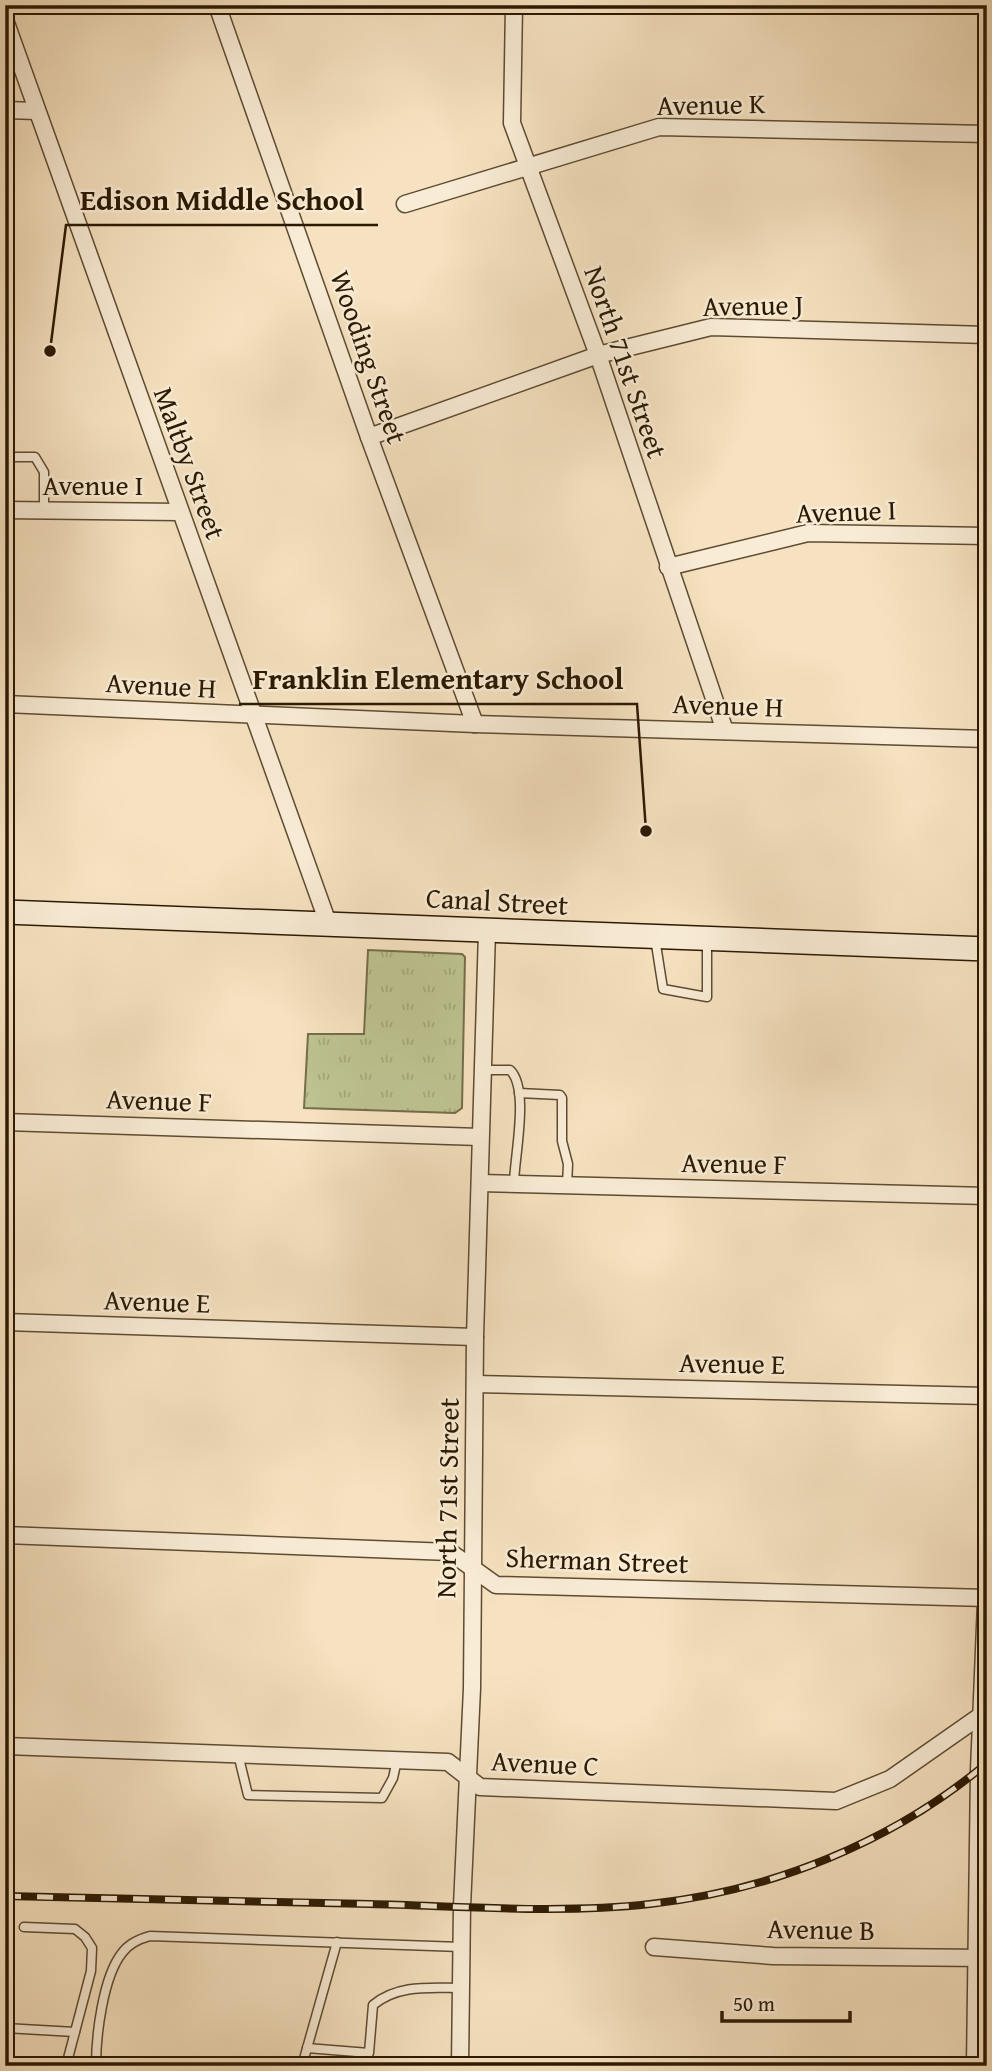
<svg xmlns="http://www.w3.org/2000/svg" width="992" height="2071" viewBox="0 0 992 2071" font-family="'Gentium Book Plus',serif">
  <defs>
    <pattern id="grass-tufts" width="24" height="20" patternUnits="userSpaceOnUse" patternTransform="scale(1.75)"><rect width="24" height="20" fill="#bdc391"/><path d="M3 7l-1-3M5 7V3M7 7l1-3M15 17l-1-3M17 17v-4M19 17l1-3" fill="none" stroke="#a3a77b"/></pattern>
  </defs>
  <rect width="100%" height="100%" fill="#f6e2c0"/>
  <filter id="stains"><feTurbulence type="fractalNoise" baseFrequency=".00286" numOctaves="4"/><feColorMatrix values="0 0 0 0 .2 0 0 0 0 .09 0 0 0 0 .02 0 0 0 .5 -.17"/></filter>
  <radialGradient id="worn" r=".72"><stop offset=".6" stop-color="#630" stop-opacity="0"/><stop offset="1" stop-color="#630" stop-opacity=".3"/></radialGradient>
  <polygon fill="url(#grass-tufts)" stroke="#746e4a" stroke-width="2" points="368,950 462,954 465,957 462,1108 455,1113 304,1108 308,1034 364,1034"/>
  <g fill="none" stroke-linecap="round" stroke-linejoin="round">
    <g stroke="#5e4b32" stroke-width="11">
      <g id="lane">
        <polyline points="5,457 35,457 44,472 44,512"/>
        <polyline points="655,938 663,989 707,997 707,942"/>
        <path d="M482,1070h28c20,19 4,88 4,114"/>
        <polyline points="519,1093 560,1095 562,1098 562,1141 568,1164 567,1185"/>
        <polyline points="238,1754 248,1795 382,1798 393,1778 397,1760"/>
        <polyline points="24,1927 75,1929 85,1937 92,1948 91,1971 66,2066"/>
        <polyline points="5,2028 75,2032"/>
        <path d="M307,2048l62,5 4,-48c25,-21 57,-17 88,-17"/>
        <path d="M96,2066c0,-31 7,-89 26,-113 7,-10 17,-14 28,-17l311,11"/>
        <polyline points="302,2066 337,1942"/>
      </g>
    </g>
    <g stroke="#5e4b32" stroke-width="19">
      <g id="street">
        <polyline points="217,5 369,437 475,724"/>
        <polyline points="514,5 512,123 598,355 725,731"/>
        <polyline points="5,20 328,923"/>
        <polyline points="5,110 37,111"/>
        <polyline points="405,204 659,127 987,134"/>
        <polyline points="369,437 598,355 711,327 987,335"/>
        <polyline points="5,510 179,512"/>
        <polyline points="668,567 808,533 987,536"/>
        <polyline points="5,704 475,724 987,739"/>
        <polyline points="5,1122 480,1137"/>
        <polyline points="480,1183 987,1196"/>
        <polyline points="5,1322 475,1337"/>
        <polyline points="475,1384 987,1396"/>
        <polyline points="5,1535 450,1552 496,1585 987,1598"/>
        <polyline points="5,1746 448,1762 480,1787 836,1801 890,1779 983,1714"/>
        <polyline points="654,1947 773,1956 987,1958"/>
        <polyline points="460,2066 462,1906 472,1688 475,1337 487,931"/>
        <polyline points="975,2066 979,1770 987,1578"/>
      </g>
    </g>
    <g stroke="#2b1902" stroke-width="26">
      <polyline id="secondary" points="5,912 987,949"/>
    </g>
    <use href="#lane" stroke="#f9ecd6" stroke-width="8"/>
    <use href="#street" stroke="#f9ecd6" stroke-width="16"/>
    <use href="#secondary" stroke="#f9ecd6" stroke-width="23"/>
    <g stroke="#2b1902" stroke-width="8">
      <path id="rail" d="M5,1896c122,3 243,5 365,8 91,2 190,10 280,0 121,-13 243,-62 337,-141"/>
    </g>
    <use href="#rail" stroke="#f9ecd6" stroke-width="5" stroke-dasharray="16" stroke-linecap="butt"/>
  </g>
  <g text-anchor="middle" stroke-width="5" stroke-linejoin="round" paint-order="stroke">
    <g font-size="28" fill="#2b1902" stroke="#f9ecd6">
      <text transform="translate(711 104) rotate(-1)" y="10">Avenue K</text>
      <text transform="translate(753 305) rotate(-1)" y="10">Avenue J</text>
      <text transform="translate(369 357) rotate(71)" y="10">Wooding Street</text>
      <text transform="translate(626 362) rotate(71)" y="10">North 71st Street</text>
      <text transform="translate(190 463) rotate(70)" y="10">Maltby Street</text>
      <text x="93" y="495">Avenue I</text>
      <text transform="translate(846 511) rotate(-2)" y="10">Avenue I</text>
      <text transform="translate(161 685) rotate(3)" y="10">Avenue H</text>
      <text transform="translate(728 705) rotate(2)" y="10">Avenue H</text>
      <text transform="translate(497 901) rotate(3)" y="10">Canal Street</text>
      <text transform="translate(159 1100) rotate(2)" y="10">Avenue F</text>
      <text transform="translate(734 1163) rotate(1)" y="10">Avenue F</text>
      <text transform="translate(157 1301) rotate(2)" y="10">Avenue E</text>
      <text transform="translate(732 1363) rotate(1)" y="10">Avenue E</text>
      <text transform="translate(447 1498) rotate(-89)" y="10">North 71st Street</text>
      <text transform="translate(597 1560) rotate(2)" y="10">Sherman Street</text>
      <text transform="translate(545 1763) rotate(3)" y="10">Avenue C</text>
      <text transform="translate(821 1929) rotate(1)" y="10">Avenue B</text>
    </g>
  </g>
  <path fill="none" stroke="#2b1902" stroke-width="2.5" d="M50 351L66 225H378M646 831L637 704H239"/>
  <g fill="#2b1902" stroke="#f9ecd6" stroke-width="2.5">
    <circle cx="50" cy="351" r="7"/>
    <circle cx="646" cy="831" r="7"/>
  </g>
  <g font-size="30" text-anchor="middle" font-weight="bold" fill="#2b1902" stroke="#f9ecd6" stroke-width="5" stroke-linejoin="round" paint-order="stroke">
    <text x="222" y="210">Edison Middle School</text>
    <text x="438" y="689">Franklin Elementary School</text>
  </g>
  <rect width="992" height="2071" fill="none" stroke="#f6e2c0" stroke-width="28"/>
  <rect x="7" y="7" width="978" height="2057" fill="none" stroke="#2b1902" stroke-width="3.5"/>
  <rect x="14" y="14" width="964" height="2043" fill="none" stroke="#2b1902" stroke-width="2"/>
  <path d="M722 2011v10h128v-10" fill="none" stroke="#2b1902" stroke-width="3.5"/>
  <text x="733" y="2011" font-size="21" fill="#2b1902" stroke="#f9ecd6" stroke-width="5" paint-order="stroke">50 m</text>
  <rect width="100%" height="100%" filter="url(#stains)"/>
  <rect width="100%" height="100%" fill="url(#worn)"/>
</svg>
